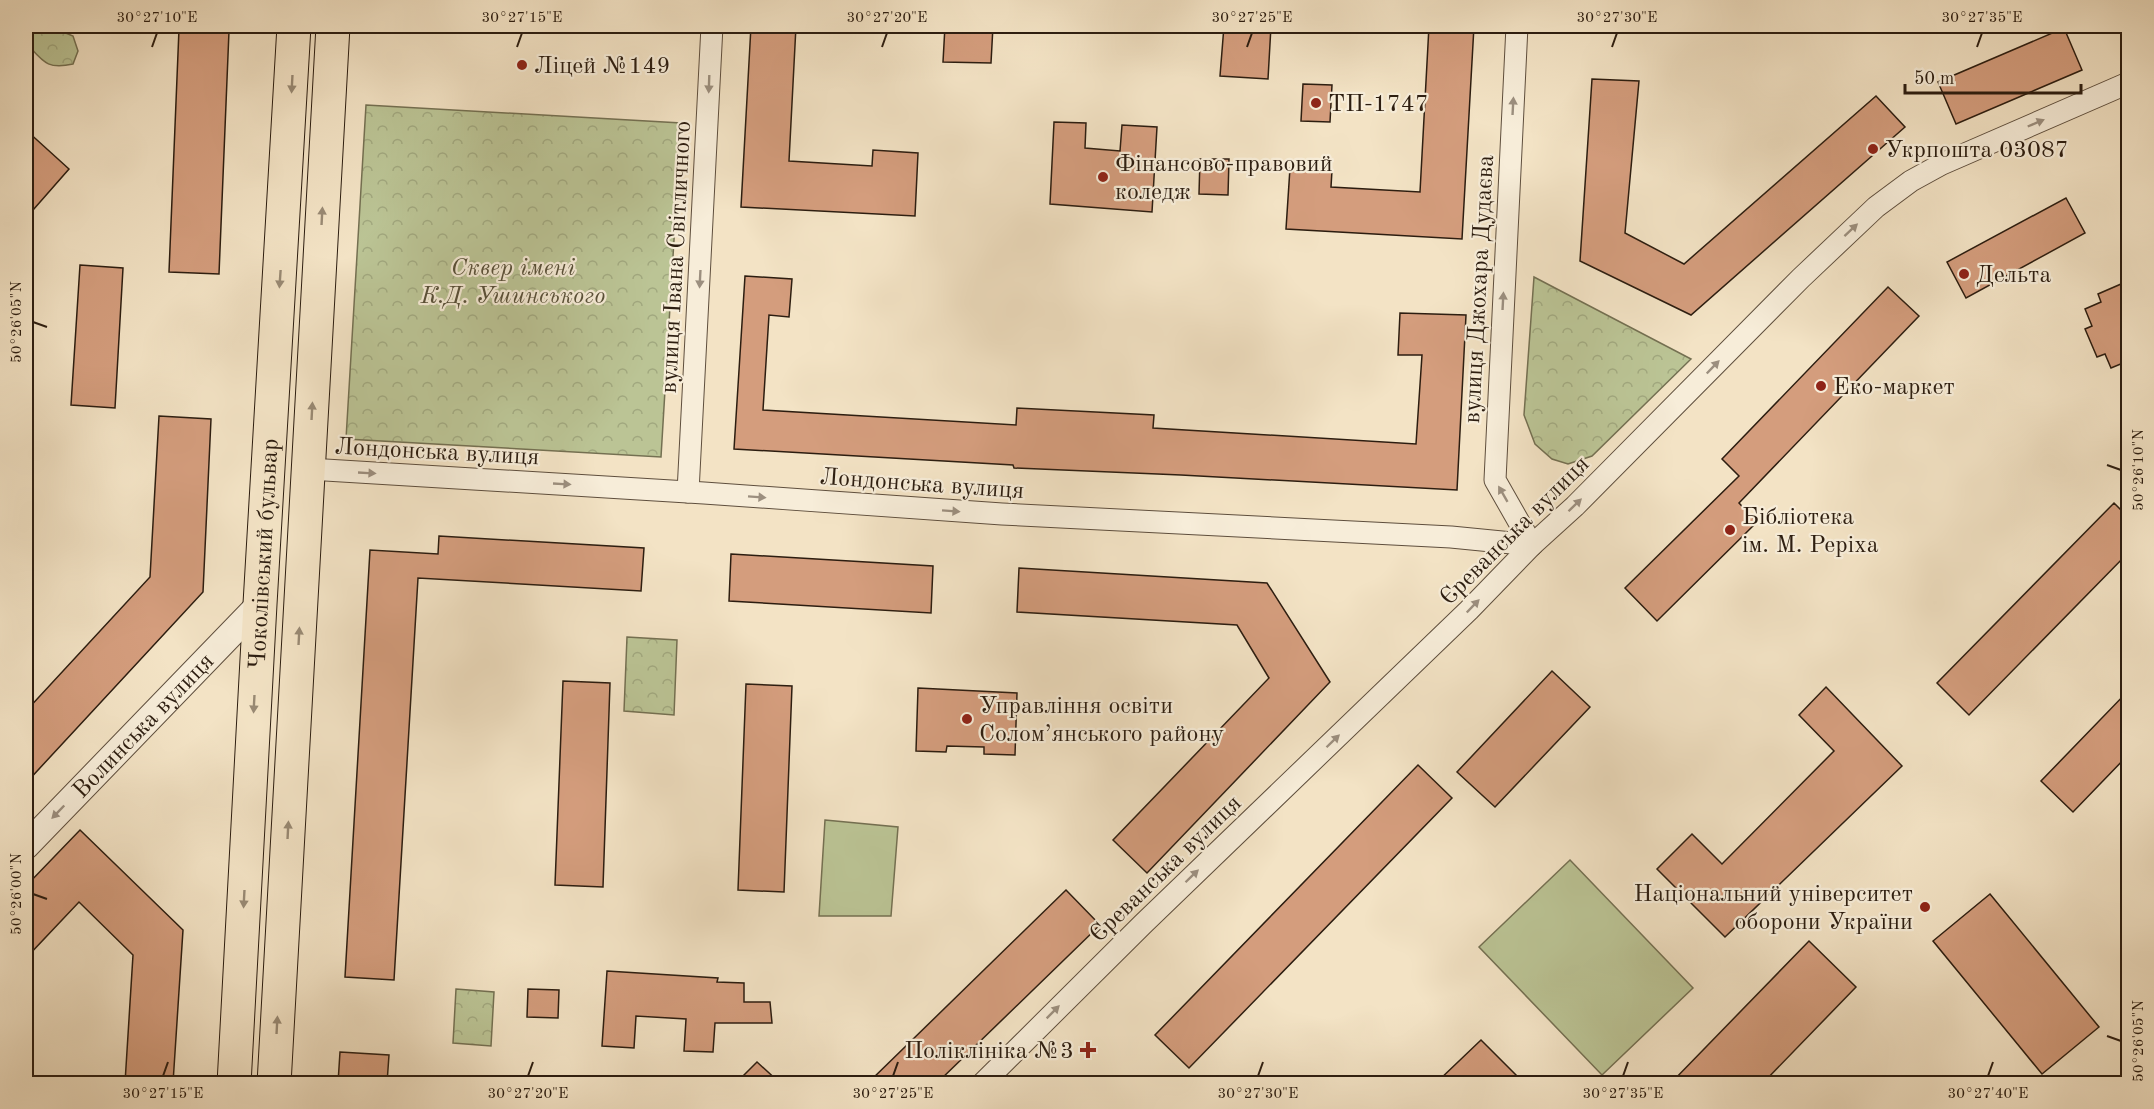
<svg xmlns="http://www.w3.org/2000/svg" width="2154" height="1109" viewBox="0 0 2154 1109" font-family="'Old Standard TT',serif">
  <defs>
    <pattern id="park-crowns" width="20" height="18" patternUnits="userSpaceOnUse" patternTransform="scale(1.5)"><rect width="20" height="18" fill="#bbc495"/><path d="M2 6a3 3 0 1 1 6 0M12 15a3 3 0 1 1 6 0" fill="none" stroke="#a1a87f"/></pattern>
  </defs>
  <rect width="100%" height="100%" fill="#f3e3c5"/>
  <filter id="stains"><feTurbulence type="fractalNoise" baseFrequency=".00333" numOctaves="4"/><feColorMatrix values="0 0 0 0 .2 0 0 0 0 .09 0 0 0 0 .02 0 0 0 .5 -.17"/></filter>
  <radialGradient id="worn" r=".72"><stop offset=".6" stop-color="#630" stop-opacity="0"/><stop offset="1" stop-color="#630" stop-opacity=".3"/></radialGradient>
  <g fill="#bbc495" stroke="#747052" stroke-width="1.5">
    <polygon points="825,820 898,827 891,916 819,916"/>
    <polygon points="1570,860 1693,988 1602,1075 1479,947"/>
  </g>
  <g fill="url(#park-crowns)" stroke="#747052" stroke-width="1.5">
    <path d="M26,26h29l6,5 12,5 5,15 -5,13c-27,6 -30,-3 -47,-21z"/>
    <polygon points="366,105 681,123 661,457 346,439"/>
    <polygon points="1534,277 1691,359 1592,456 1568,464 1552,459 1535,444 1524,415"/>
    <polygon points="627,637 677,640 674,715 624,711"/>
    <polygon points="456,989 494,992 491,1046 453,1043"/>
  </g>
  <g fill="#d49d7d" stroke="#2c1d10" stroke-width="1.5">
    <polygon points="751,26 796,26 789,161 872,166 873,150 918,153 915,216 741,207"/>
    <polygon points="945,26 993,26 991,63 943,62"/>
    <polygon points="1224,26 1271,26 1268,79 1220,76"/>
    <polygon points="1429,26 1474,26 1462,239 1286,229 1290,168 1332,170 1331,187 1420,192"/>
    <polygon points="2064,28 2082,70 1956,124 1938,82"/>
    <polygon points="179,29 229,31 219,274 169,272"/>
    <polygon points="1592,79 1639,81 1625,233 1684,264 1876,96 1905,127 1691,315 1580,261"/>
    <polygon points="1303,84 1332,85 1330,122 1301,121"/>
    <polygon points="1054,122 1086,123 1085,148 1120,151 1122,125 1157,127 1152,212 1050,204"/>
    <polygon points="26,130 69,169 26,218"/>
    <polygon points="1200,159 1229,159 1228,195 1199,194"/>
    <polygon points="2066,198 2085,233 1966,298 1947,262"/>
    <polygon points="80,265 123,268 115,408 71,405"/>
    <polygon points="745,276 792,279 789,317 769,315 763,410 1016,425 1017,408 1154,415 1153,428 1416,444 1422,355 1398,355 1400,313 1466,315 1457,490 1181,475 1014,468 1013,465 734,449"/>
    <polygon points="2128,281 2128,361 2111,368 2105,354 2097,357 2085,329 2092,326 2085,309 2101,302 2098,294"/>
    <polygon points="1888,287 1919,316 1739,503 1757,522 1657,621 1625,588 1739,476 1722,459"/>
    <polygon points="159,416 211,419 203,592 26,783 26,711 150,577"/>
    <polygon points="2114,503 2128,517 2128,553 1969,715 1937,683"/>
    <polygon points="439,536 644,548 641,591 418,578 394,980 345,977 370,550 438,554"/>
    <polygon points="731,554 933,566 931,613 729,601"/>
    <polygon points="1019,568 1267,583 1330,682 1147,873 1113,840 1269,678 1237,625 1017,612"/>
    <polygon points="1552,671 1590,707 1495,807 1457,772"/>
    <polygon points="563,681 610,683 603,887 555,885"/>
    <polygon points="746,684 792,686 784,892 738,890"/>
    <polygon points="1826,687 1902,766 1725,937 1657,869 1692,834 1722,864 1834,751 1799,715"/>
    <polygon points="918,688 1017,693 1015,755 984,754 984,747 947,746 946,752 916,751"/>
    <polygon points="2128,691 2128,755 2073,812 2041,781"/>
    <polygon points="1418,765 1452,798 1189,1068 1155,1035"/>
    <polygon points="80,830 183,930 173,1083 125,1083 133,955 79,902 26,958 26,886"/>
    <polygon points="1066,890 1100,925 937,1083 868,1083"/>
    <polygon points="1990,894 2099,1027 2042,1074 1933,941"/>
    <polygon points="1809,941 1856,987 1763,1083 1671,1083"/>
    <polygon points="607,971 718,978 717,982 744,983 744,1002 770,1002 772,1023 715,1023 713,1052 684,1051 686,1019 636,1016 634,1048 602,1046"/>
    <polygon points="528,989 559,990 558,1018 527,1017"/>
    <polygon points="1481,1040 1524,1083 1436,1083"/>
    <polygon points="340,1052 389,1055 387,1083 338,1083"/>
    <polygon points="757,1062 780,1083 736,1083"/>
  </g>
  <g fill="none" stroke-linecap="round" stroke-linejoin="round">
    <g stroke="#5e4e3d" stroke-width="23">
      <g id="minor">
        <polyline points="1517,26 1495,480 1532,545"/>
        <polyline points="309,469 704,493 1002,514 1451,537 1532,545"/>
        <polyline points="688,492 712,26"/>
        <polyline points="982,1084 1143,924 1469,610 1532,545 1575,506 1801,278 1876,207 1911,181 1942,164 2128,83"/>
      </g>
    </g>
    <g stroke="#5e4e3d" stroke-width="28">
      <g id="tertiary">
        <path id="s1" d="M26,846l234,-242"/>
      </g>
    </g>
    <g stroke="#2c1d10" stroke-width="35">
      <g id="primary">
        <path id="s2" d="M234,1084l26,-480 34,-578"/>
        <polyline points="274,1084 333,26"/>
      </g>
    </g>
    <use href="#minor" stroke="#f7edd9" stroke-width="21"/>
    <use href="#tertiary" stroke="#f7edd9" stroke-width="26"/>
    <use href="#primary" stroke="#f3e3c5" stroke-width="33"/>
  </g>
  <defs><path id="oneway-solid" d="M-6-.8H1V-3.2L6.5 0L1 3.2V.8H-6Z" transform="scale(1.5)"/></defs>
  <g fill="#998a74">
    <use href="#oneway-solid" transform="translate(292 84) rotate(93)"/>
    <use href="#oneway-solid" transform="translate(322 216) rotate(-87)"/>
    <use href="#oneway-solid" transform="translate(280 279) rotate(94)"/>
    <use href="#oneway-solid" transform="translate(312 411) rotate(-87)"/>
    <use href="#oneway-solid" transform="translate(299 636) rotate(-87)"/>
    <use href="#oneway-solid" transform="translate(254 704) rotate(93)"/>
    <use href="#oneway-solid" transform="translate(288 830) rotate(-87)"/>
    <use href="#oneway-solid" transform="translate(244 899) rotate(93)"/>
    <use href="#oneway-solid" transform="translate(277 1025) rotate(-87)"/>
  </g>
  <g fill="#9c8f7f">
    <use href="#oneway-solid" transform="translate(709 84) rotate(92)"/>
    <use href="#oneway-solid" transform="translate(1513 106) rotate(-87)"/>
    <use href="#oneway-solid" transform="translate(2036 123) rotate(-23)"/>
    <use href="#oneway-solid" transform="translate(1851 230) rotate(-43)"/>
    <use href="#oneway-solid" transform="translate(700 279) rotate(93)"/>
    <use href="#oneway-solid" transform="translate(1503 301) rotate(-87)"/>
    <use href="#oneway-solid" transform="translate(1713 367) rotate(-46)"/>
    <use href="#oneway-solid" transform="translate(367 473) rotate(3)"/>
    <use href="#oneway-solid" transform="translate(562 484) rotate(3)"/>
    <use href="#oneway-solid" transform="translate(1503 494) rotate(-120)"/>
    <use href="#oneway-solid" transform="translate(757 497) rotate(4)"/>
    <use href="#oneway-solid" transform="translate(1575 505) rotate(-44)"/>
    <use href="#oneway-solid" transform="translate(951 511) rotate(4)"/>
    <use href="#oneway-solid" transform="translate(1473 606) rotate(-46)"/>
    <use href="#oneway-solid" transform="translate(1333 741) rotate(-44)"/>
    <use href="#oneway-solid" transform="translate(58 812) rotate(134)"/>
    <use href="#oneway-solid" transform="translate(1192 876) rotate(-44)"/>
    <use href="#oneway-solid" transform="translate(1053 1012) rotate(-45)"/>
  </g>
  <path fill="none" stroke="#2c1d10" stroke-width="2" d="M152,47l5,-14M517,47l5,-14M882,47l5,-14M1247,47l5,-14M1612,47l5,-14M1977,47l5,-14M33,322l14,5M2107,465l14,5M33,894l14,5M2107,1036l14,5M163,1076l5,-14M528,1076l5,-14M893,1076l5,-14M1258,1076l5,-14M1623,1076l5,-14M1988,1076l5,-14"/>
  <g fill="#8f2418" stroke="#f7edd9" stroke-width="2">
    <circle cx="522" cy="65" r="6"/>
    <circle cx="1316" cy="103" r="6"/>
    <circle cx="1873" cy="149" r="6"/>
    <circle cx="1103" cy="177" r="6"/>
    <circle cx="1964" cy="274" r="6"/>
    <circle cx="1821" cy="386" r="6"/>
    <circle cx="1730" cy="530" r="6"/>
    <circle cx="967" cy="719" r="6"/>
    <circle cx="1925" cy="907" r="6"/>
    <path d="M1085 1041h6v6h6v6h-6v6h-6v-6h-6v-6h6z"/>
  </g>
  <g text-anchor="middle" stroke-width="4.5" stroke-linejoin="round" paint-order="stroke">
    <g font-size="24" fill="#2c1d10" stroke="#f7edd9" text-anchor="start">
      <text x="534" y="73">Ліцей №149</text>
      <text x="1328" y="111">ТП-1747</text>
      <text x="1885" y="157">Укрпошта 03087</text>
      <text x="1115" y="171">Фінансово-правовий<tspan x="1115" dy="28">коледж</tspan></text>
      <text x="1976" y="282">Дельта</text>
      <text x="1833" y="394">Еко-маркет</text>
      <text x="1742" y="524">Бібліотека<tspan x="1742" dy="28">ім. М. Реріха</tspan></text>
      <text x="979" y="713">Управління освіти<tspan x="979" dy="28">Солом’янського району</tspan></text>
      <text x="1913" y="901" text-anchor="end">Національний університет<tspan x="1913" dy="28">оборони України</tspan></text>
      <text x="1074" y="1058" text-anchor="end">Поліклініка №3</text>
    </g>
    <g font-size="24" fill="#2c1d10" stroke="#f7edd9">
      <text transform="translate(675 257) rotate(-87)" y="8">вулиця Івана Світличного</text>
      <text transform="translate(1478 289) rotate(-87)" y="8">вулиця Джохара Дудаєва</text>
      <text transform="translate(437 451) rotate(3)" y="8">Лондонська вулиця</text>
      <text transform="translate(922 483) rotate(4)" y="8">Лондонська вулиця</text>
      <text transform="translate(1514 530) rotate(-45)" y="8">Єреванська вулиця</text>
      <text dy="8" stroke="none"><textPath href="#s2" startOffset="531">Чоколівський бульвар</textPath></text>
      <text dy="8" stroke="none"><textPath href="#s1" startOffset="168">Волинська вулиця</textPath></text>
      <text transform="translate(1165 868) rotate(-44)" y="8">Єреванська вулиця</text>
    </g>
    <g font-size="24" font-style="italic" fill="#574f38" stroke="#f7edd9">
      <text x="513" y="275">Сквер імені<tspan x="513" dy="28">К.Д. Ушинського</tspan></text>
    </g>
  </g>
  <rect width="2154" height="1109" fill="none" stroke="#f3e3c5" stroke-width="66"/>
  <path d="M1905 84v9h176v-9" fill="none" stroke="#2c1d10" stroke-width="3"/>
  <text x="1914" y="84" font-size="18" fill="#2c1d10" stroke="#f7edd9" stroke-width="4.5" paint-order="stroke">50 m</text>
  <rect x="33" y="33" width="2088" height="1043" fill="none" stroke="#2c1d10" stroke-width="2"/>
  <g font-size="15" text-anchor="middle" fill="#2c1d10">
    <text x="157" y="22">30°27'10"E</text>
    <text x="522" y="22">30°27'15"E</text>
    <text x="887" y="22">30°27'20"E</text>
    <text x="1252" y="22">30°27'25"E</text>
    <text x="1617" y="22">30°27'30"E</text>
    <text x="1982" y="22">30°27'35"E</text>
    <text transform="translate(16 322) rotate(-90)" y="5">50°26'05"N</text>
    <text transform="translate(2138 470) rotate(-90)" y="5">50°26'10"N</text>
    <text transform="translate(16 894) rotate(-90)" y="5">50°26'00"N</text>
    <text transform="translate(2138 1041) rotate(-90)" y="5">50°26'05"N</text>
    <text x="163" y="1098">30°27'15"E</text>
    <text x="528" y="1098">30°27'20"E</text>
    <text x="893" y="1098">30°27'25"E</text>
    <text x="1258" y="1098">30°27'30"E</text>
    <text x="1623" y="1098">30°27'35"E</text>
    <text x="1988" y="1098">30°27'40"E</text>
  </g>
  <rect width="100%" height="100%" filter="url(#stains)"/>
  <rect width="100%" height="100%" fill="url(#worn)"/>
</svg>
